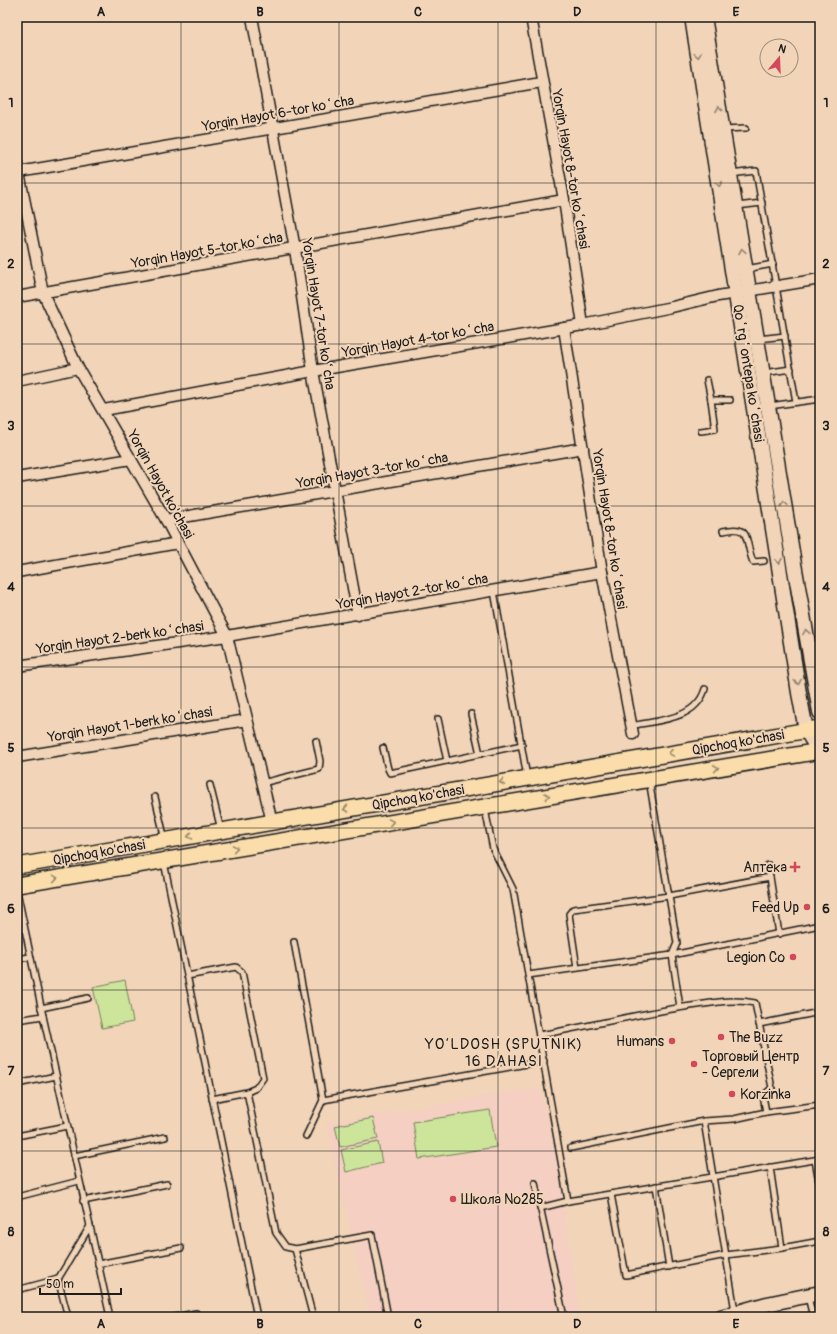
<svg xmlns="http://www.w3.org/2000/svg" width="837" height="1334" viewBox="0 0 837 1334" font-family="Pangolin,sans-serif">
  <rect width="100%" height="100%" fill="#f2d5b8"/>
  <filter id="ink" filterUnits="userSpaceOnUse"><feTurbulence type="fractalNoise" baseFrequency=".025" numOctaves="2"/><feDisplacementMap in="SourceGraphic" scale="8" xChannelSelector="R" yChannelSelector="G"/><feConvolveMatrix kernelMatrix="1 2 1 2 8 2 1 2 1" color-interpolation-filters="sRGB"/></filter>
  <g filter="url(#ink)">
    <polygon fill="#f4cfc2" points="540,1087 557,1160 580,1317 370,1317 326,1123"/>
    <g fill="#cde59b" stroke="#74805c">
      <polygon points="125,980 133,1022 102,1028 93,987"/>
      <polygon points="490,1110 496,1147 419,1159 413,1122"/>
      <polygon points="373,1118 378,1139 340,1147 335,1126"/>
      <polygon points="378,1142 382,1163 346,1172 341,1150"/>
    </g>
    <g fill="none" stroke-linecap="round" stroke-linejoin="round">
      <g stroke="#1c1c1c" stroke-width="8">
        <g id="lane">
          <polyline points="723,129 746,128"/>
          <polyline points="730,174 756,171 796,402"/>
          <polyline points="737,206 762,203"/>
          <polyline points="746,269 773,264"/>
          <polyline points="758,339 785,336"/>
          <polyline points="764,373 791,369"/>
          <polyline points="707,380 711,400"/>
          <polyline points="769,406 820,399"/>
          <polyline points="701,431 715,429 711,400 730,400"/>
          <path d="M723,531c29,-7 21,9 30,31l11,-1"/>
          <polyline points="494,591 527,777"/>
          <polyline points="471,714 480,754"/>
          <polyline points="438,719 447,761"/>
          <path d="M631,726c27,-6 65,-6 74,-37"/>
          <polyline points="383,748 388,769 390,773 522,745"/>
          <polyline points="649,780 677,943 672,955 680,1007"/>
          <polyline points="262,783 319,769 320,761 316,741"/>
          <polyline points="210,785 221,830"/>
          <polyline points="155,797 165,840"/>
          <polyline points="485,809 493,849 513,889 568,1201 820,1159"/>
          <polyline points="164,862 257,1317"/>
          <polyline points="768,865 770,877"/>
          <polyline points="17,891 43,1016 17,1020"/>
          <polyline points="294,942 323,1100 306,1136"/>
          <polyline points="17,959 30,957"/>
          <polyline points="577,968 569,914 573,909 581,908 669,896 770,877 779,934"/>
          <polyline points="528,975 672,955 820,925"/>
          <polyline points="187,976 236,967 242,972 263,1078 256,1088 247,1092 276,1233 286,1247 295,1249 313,1317"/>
          <polyline points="41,1008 88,998"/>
          <polyline points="759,1024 820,1012"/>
          <path d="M539,1035c53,-9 105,-23 159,-30 19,-3 37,-6 57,-2l17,85 -9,8 3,16 -32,7 -30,2 31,190"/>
          <polyline points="17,1084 56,1076"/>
          <polyline points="212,1099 247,1092"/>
          <polyline points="323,1100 544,1061"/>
          <polyline points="766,1112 820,1105"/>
          <polyline points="17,1136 67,1126"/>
          <polyline points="571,1148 704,1121"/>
          <polyline points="74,1156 165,1137"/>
          <polyline points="815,1160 820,1187"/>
          <polyline points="770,1167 782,1248 820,1241"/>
          <polyline points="535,1183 564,1317"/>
          <polyline points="656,1186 669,1267"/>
          <polyline points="611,1194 626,1275 726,1255 782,1248"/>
          <polyline points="17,1197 79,1181"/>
          <polyline points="83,1201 167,1184"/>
          <polyline points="540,1208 568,1201"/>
          <polyline points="90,1226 110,1317"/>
          <polyline points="295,1249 372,1235 388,1317"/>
          <polyline points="98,1264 181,1248"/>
          <polyline points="58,1279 68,1317"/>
          <polyline points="17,1290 58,1279 90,1226 43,1016"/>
          <polyline points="808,1297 813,1317"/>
          <polyline points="175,1317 196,1313"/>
        </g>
      </g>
      <g stroke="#1c1c1c" stroke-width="13">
        <g id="street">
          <polyline points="252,17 295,249 313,371 358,615"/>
          <polyline points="531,17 564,200 583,325"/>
          <polyline points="17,163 43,293 78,368 166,520 227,636 272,822"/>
          <polyline points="19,172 541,82"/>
          <polyline points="17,297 564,200"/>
          <polyline points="564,328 602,572 633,734"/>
          <polyline points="17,381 78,368"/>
          <polyline points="104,410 313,371 583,325 672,307 718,296 820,279"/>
          <polyline points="17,478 131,459"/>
          <polyline points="166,520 583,448"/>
          <polyline points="17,572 178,543"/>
          <polyline points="17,666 227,636 602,572"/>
          <polyline points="17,757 247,720"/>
        </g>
      </g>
      <g stroke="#1c1c1c" stroke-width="17">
        <g id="secondary">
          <polyline points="692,17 799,693 806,730 819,751"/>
          <polyline points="704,17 794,564 820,712"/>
          <polyline points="721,1317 767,1304 820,1293"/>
        </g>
      </g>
      <g stroke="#1c1c1c" stroke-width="18">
        <g id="primary">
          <polyline points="17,866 820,728"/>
          <polyline points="17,885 820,751"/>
        </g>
      </g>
      <use href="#lane" stroke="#f2d5b8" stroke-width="5"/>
      <use href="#street" stroke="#f2d5b8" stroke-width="10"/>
      <use href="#secondary" stroke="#f2d5b8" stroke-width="14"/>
      <use href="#primary" stroke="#faddab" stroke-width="15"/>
    </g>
    <defs><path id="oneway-chevron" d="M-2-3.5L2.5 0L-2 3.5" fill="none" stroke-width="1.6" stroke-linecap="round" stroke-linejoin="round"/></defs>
    <g stroke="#928272">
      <use href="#oneway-chevron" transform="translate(698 55) rotate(81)"/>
      <use href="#oneway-chevron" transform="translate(719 109) rotate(-99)"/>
      <use href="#oneway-chevron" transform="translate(719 184) rotate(81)"/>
      <use href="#oneway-chevron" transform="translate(742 251) rotate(-99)"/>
      <use href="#oneway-chevron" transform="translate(784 504) rotate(-99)"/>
      <use href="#oneway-chevron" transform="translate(779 561) rotate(81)"/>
      <use href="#oneway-chevron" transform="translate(806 632) rotate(-100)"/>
      <use href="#oneway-chevron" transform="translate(798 682) rotate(81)"/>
    </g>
    <g stroke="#96866b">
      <use href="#oneway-chevron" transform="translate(671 753) rotate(170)"/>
      <use href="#oneway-chevron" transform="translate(716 768) rotate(-9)"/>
      <use href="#oneway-chevron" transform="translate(502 782) rotate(170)"/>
      <use href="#oneway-chevron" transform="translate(547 796) rotate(-9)"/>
      <use href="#oneway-chevron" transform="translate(346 809) rotate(170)"/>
      <use href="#oneway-chevron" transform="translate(391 822) rotate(-9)"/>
      <use href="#oneway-chevron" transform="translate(190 836) rotate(170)"/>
      <use href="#oneway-chevron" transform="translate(235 848) rotate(-9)"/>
      <use href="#oneway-chevron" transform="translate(55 878) rotate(-9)"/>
    </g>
  </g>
  <path fill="none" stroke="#1c1c1c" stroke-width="1" stroke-opacity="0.55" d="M181,17v1300M339,17v1300M498,17v1300M656,17v1300M17,183h803M17,344h803M17,506h803M17,667h803M17,828h803M17,990h803M17,1151h803"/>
  <g fill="#d1495b" stroke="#f2d5b8" stroke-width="1.5">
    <path d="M793 861h4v4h4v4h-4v4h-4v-4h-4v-4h4z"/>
    <circle cx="807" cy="907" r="4"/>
    <circle cx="793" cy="957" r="4"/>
    <circle cx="721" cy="1037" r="4"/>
    <circle cx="672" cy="1041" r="4"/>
    <circle cx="694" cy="1064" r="4"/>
    <circle cx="732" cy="1094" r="4"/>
    <circle cx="453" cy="1199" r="4"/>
  </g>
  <g text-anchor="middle" stroke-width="4" stroke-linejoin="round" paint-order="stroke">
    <g font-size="14" fill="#1c1c1c" stroke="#f2d5b8">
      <text transform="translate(278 113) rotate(-10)" y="5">Yorqin Hayot 6-tor koʻcha</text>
      <text transform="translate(571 169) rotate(80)" y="5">Yorqin Hayot 8-tor koʻchasi</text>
      <text transform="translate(207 250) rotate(-10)" y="5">Yorqin Hayot 5-tor koʻcha</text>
      <text transform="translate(319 314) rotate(81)" y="5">Yorqin Hayot 7-tor koʻcha</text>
      <text transform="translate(418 339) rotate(-10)" y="5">Yorqin Hayot 4-tor koʻcha</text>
      <text transform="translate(749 373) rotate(81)" y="5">Qoʻrgʻontepa koʻchasi</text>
      <text transform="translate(372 470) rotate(-10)" y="5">Yorqin Hayot 3-tor koʻcha</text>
      <text transform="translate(161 484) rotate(61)" y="5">Yorqin Hayot ko'chasi</text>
      <text transform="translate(610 529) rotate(81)" y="5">Yorqin Hayot 8-tor koʻchasi</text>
      <text transform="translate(412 591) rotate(-10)" y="5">Yorqin Hayot 2-tor koʻcha</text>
      <text transform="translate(120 637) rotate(-8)" y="5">Yorqin Hayot 2-berk koʻchasi</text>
      <text transform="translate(130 724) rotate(-9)" y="5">Yorqin Hayot 1-berk koʻchasi</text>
      <text transform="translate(738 742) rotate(-10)" y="5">Qipchoq ko'chasi</text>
      <text transform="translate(418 797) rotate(-10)" y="5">Qipchoq ko'chasi</text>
      <text transform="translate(99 852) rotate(-10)" y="5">Qipchoq ko'chasi</text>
    </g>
    <g font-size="14" fill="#1c1c1c" stroke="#f2d5b8" text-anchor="end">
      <text x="787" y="872">Аптека</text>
      <text x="799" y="912">Feed Up</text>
      <text x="785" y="962">Legion Co</text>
      <text x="729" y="1042" text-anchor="start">The Buzz</text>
      <text x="664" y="1046">Humans</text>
      <text x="702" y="1061" text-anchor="start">Торговый Центр<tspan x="702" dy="16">- Сергели</tspan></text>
      <text x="740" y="1099" text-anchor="start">Korzinka</text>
      <text x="461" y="1204" text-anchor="start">Школа №285</text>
    </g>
    <g font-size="15" letter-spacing="1" fill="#1c1c1c" stroke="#f2d5b8">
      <text x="504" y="1049">YO‘LDOSH (SPUTNIK)<tspan x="504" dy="17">16 DAHASI</tspan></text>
    </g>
  </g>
  <rect width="837" height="1334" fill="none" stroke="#f2d5b8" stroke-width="44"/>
  <g transform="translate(779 58) rotate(19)"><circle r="19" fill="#f2d5b8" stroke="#9c8b7a"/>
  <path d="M0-3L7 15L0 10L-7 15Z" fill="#d1495b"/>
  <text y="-6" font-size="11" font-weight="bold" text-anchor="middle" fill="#1c1c1c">N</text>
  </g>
  <path d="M40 1288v6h81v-6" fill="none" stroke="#1c1c1c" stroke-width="2"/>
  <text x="46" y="1288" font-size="12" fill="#1c1c1c" stroke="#f2d5b8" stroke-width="3" paint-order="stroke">50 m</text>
  <rect x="22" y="22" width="793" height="1290" fill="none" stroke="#1c1c1c" stroke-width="1.5"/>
  <g font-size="13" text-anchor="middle" font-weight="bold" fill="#1c1c1c">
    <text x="101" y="16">A</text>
    <text x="260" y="16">B</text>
    <text x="418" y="16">C</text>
    <text x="577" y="16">D</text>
    <text x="736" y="16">E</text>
    <text x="11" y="107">1</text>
    <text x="826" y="107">1</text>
    <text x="11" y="268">2</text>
    <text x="826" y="268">2</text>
    <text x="11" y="430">3</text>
    <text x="826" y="430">3</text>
    <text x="11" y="591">4</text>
    <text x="826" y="591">4</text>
    <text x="11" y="752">5</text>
    <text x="826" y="752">5</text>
    <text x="11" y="913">6</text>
    <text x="826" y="913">6</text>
    <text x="11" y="1075">7</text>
    <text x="826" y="1075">7</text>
    <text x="11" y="1236">8</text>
    <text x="826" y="1236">8</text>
    <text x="101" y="1328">A</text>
    <text x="260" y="1328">B</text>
    <text x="418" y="1328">C</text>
    <text x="577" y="1328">D</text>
    <text x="736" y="1328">E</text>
  </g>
</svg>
